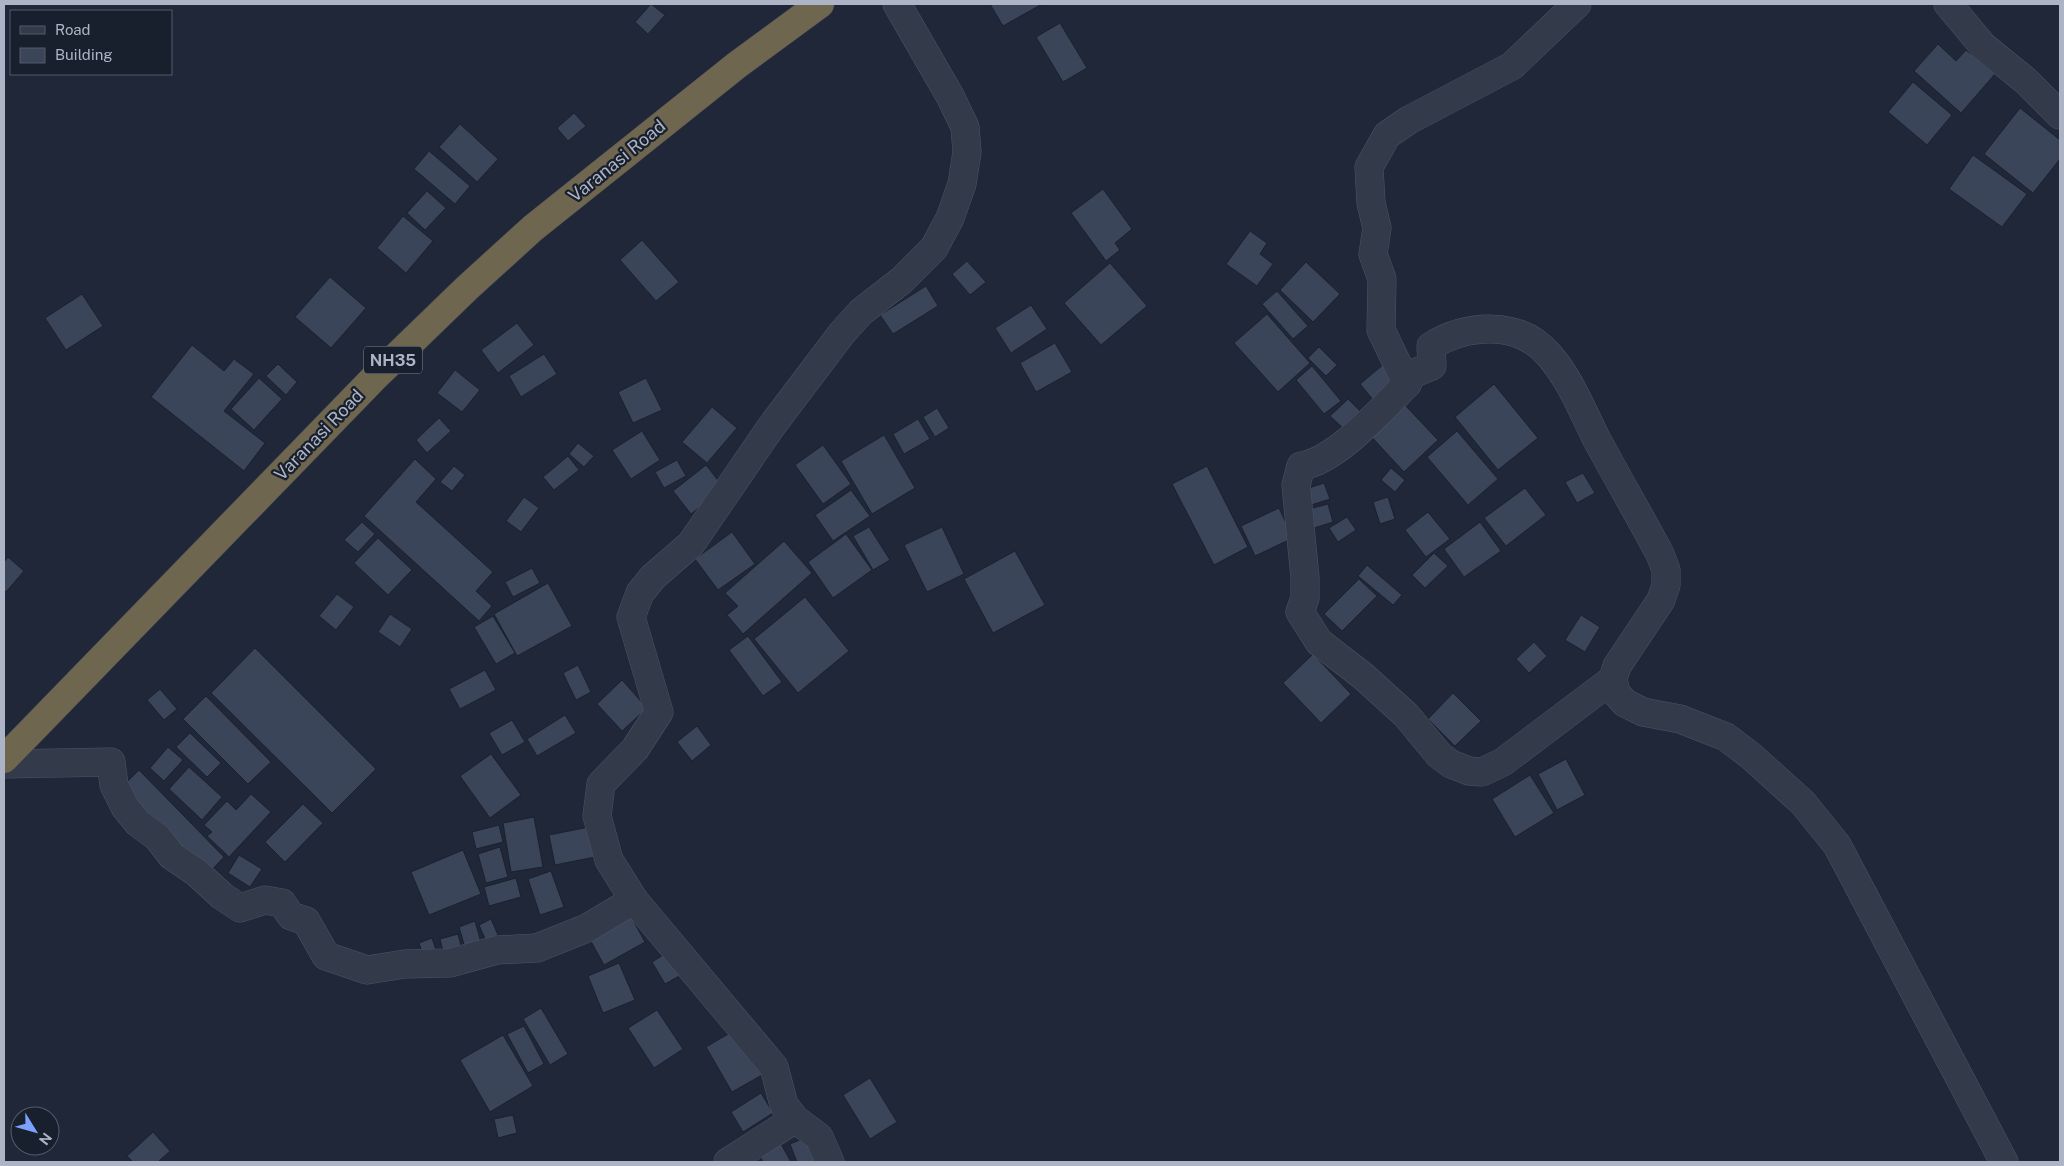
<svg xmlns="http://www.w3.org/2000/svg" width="2064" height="1166" viewBox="0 0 2064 1166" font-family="'Public Sans',sans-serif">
  <rect width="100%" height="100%" fill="#1f2738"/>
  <g fill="#3b4559" stroke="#1a212f">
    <polygon points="651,4 665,15 648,34 635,22"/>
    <polygon points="990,4 1042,4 1003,26"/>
    <polygon points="1060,23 1087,68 1063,82 1036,37"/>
    <polygon points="1938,44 1956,61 1966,50 1995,74 1961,113 1914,71"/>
    <polygon points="1913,82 1952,115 1927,145 1888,112"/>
    <polygon points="2020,108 2060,140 2060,159 2033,193 1984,154"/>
    <polygon points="574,113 586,126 568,141 557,128"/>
    <polygon points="460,124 498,159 477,182 439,147"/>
    <polygon points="429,151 470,186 455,204 414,169"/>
    <polygon points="1973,155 2027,194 2002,227 1949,189"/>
    <polygon points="1103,189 1132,229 1115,243 1120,250 1106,261 1071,213"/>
    <polygon points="427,191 446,208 425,230 407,213"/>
    <polygon points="403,216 433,241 406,273 377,248"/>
    <polygon points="1250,231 1267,243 1260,254 1273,264 1257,286 1226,264"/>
    <polygon points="642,240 679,282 656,301 620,260"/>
    <polygon points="967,261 986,282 970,295 952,274"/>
    <polygon points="1306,262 1340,294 1313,322 1280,290"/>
    <polygon points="1110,263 1147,306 1101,345 1064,303"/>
    <polygon points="330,277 366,308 331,348 295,317"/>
    <polygon points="926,286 938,306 893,334 880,315"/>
    <polygon points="1277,291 1308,326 1293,339 1262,304"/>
    <polygon points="82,294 103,326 66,350 45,318"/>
    <polygon points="1031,305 1047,329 1011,353 995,328"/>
    <polygon points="1267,314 1310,363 1278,392 1234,343"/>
    <polygon points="517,323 534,345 498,373 481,350"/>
    <polygon points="1055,343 1072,372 1036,392 1020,363"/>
    <polygon points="192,345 224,371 234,359 254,374 224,411 265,443 244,471 151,397"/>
    <polygon points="1319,347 1337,365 1326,376 1308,358"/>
    <polygon points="544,354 557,374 521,397 509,376"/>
    <polygon points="278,364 297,382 286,395 266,376"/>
    <polygon points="1384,364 1398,381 1374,401 1360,384"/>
    <polygon points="1312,366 1341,401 1324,414 1296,380"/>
    <polygon points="455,370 480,390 462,412 437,393"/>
    <polygon points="259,378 282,399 254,430 231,409"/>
    <polygon points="646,378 662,410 633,423 618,392"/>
    <polygon points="1494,384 1538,438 1498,470 1455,417"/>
    <polygon points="1348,399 1363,414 1346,431 1330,416"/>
    <polygon points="1402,402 1438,440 1404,472 1368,433"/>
    <polygon points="712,407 737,428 707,463 682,442"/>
    <polygon points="937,408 949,428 935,437 923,417"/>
    <polygon points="439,418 451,431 427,453 416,440"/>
    <polygon points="918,419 930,439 904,454 893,434"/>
    <polygon points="642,431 660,460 631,479 612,450"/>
    <polygon points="1457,431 1498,479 1468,505 1427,457"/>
    <polygon points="884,435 915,488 872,514 841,461"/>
    <polygon points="578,443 594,456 584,467 569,454"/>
    <polygon points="823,445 851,484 823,504 795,465"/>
    <polygon points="568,456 579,470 554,490 543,477"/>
    <polygon points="415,459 436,479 416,502 493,572 476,591 492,606 479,621 364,516"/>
    <polygon points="677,460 686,476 664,488 655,472"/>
    <polygon points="706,465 724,488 691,514 673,491"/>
    <polygon points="454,466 465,475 452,491 440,482"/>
    <polygon points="1207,466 1248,547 1214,565 1172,484"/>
    <polygon points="1391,468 1405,480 1395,492 1381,480"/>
    <polygon points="1583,473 1595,493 1577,503 1565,482"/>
    <polygon points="1324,483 1330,499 1305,507 1300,491"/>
    <polygon points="1525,488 1546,515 1506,546 1484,518"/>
    <polygon points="851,490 870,516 833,541 815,515"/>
    <polygon points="524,497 539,508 521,532 506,521"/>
    <polygon points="1388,497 1395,519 1380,524 1373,502"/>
    <polygon points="1328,504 1333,522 1314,528 1309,509"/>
    <polygon points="1279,508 1293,538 1255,556 1241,526"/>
    <polygon points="1428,512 1450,539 1426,557 1405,530"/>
    <polygon points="1347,517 1356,530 1338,542 1329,528"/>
    <polygon points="362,522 375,534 358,552 344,540"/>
    <polygon points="1480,522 1501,551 1464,577 1444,549"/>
    <polygon points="869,527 890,560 873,570 853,536"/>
    <polygon points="942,527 964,574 927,592 904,545"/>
    <polygon points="732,532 755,564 718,590 695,559"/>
    <polygon points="846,534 872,570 833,598 808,562"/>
    <polygon points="378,538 412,570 388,595 354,563"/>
    <polygon points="784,541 812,573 743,634 727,615 738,606 725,593"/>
    <polygon points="1015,551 1045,605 993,633 964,579"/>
    <polygon points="1434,553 1448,566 1425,588 1412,575"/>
    <polygon points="8,557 24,571 6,592 4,590 4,562"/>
    <polygon points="1367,565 1402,595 1393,605 1358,576"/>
    <polygon points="532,568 540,583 513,597 505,582"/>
    <polygon points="1359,579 1377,596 1342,631 1324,614"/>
    <polygon points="548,583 572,626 517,656 494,614"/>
    <polygon points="337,594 354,607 336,630 319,616"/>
    <polygon points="805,597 849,651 798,693 754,639"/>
    <polygon points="390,614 412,629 400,647 378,632"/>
    <polygon points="1581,615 1600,627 1585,652 1565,640"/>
    <polygon points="493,616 515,653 496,664 474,627"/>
    <polygon points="748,636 782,682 763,696 729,650"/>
    <polygon points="1534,642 1547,656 1529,673 1516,659"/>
    <polygon points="255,648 376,769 332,813 211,693"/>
    <polygon points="1313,654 1351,694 1321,723 1283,683"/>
    <polygon points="578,665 591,692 576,700 563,673"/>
    <polygon points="485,670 496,690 460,709 449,689"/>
    <polygon points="622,680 647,708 622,731 597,704"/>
    <polygon points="160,689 177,709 164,720 147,700"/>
    <polygon points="1453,693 1481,721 1455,746 1428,719"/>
    <polygon points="206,696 271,762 248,784 183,719"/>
    <polygon points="565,715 576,733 537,756 527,739"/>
    <polygon points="512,720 525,742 502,755 489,733"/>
    <polygon points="697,726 711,745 692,761 677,742"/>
    <polygon points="190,733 221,763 207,777 176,747"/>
    <polygon points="168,747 183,760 164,781 150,768"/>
    <polygon points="491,754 521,795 490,818 460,776"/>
    <polygon points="1566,759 1585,795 1557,810 1538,774"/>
    <polygon points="189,767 222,797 202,820 169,789"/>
    <polygon points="139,770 224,857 205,877 120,789"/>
    <polygon points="1530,775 1554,813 1515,837 1492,799"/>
    <polygon points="251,794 271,812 229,857 207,836 212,832 204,825 227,801 236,810"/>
    <polygon points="303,804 323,823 285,862 265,842"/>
    <polygon points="534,817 543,867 511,872 503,823"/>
    <polygon points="499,825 503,842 476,849 472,832"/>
    <polygon points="594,826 600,856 555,865 549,835"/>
    <polygon points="500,847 508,877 486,883 478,854"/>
    <polygon points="463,850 481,894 429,915 411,872"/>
    <polygon points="239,855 262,869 250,887 228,873"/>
    <polygon points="551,871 564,907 540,915 528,879"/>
    <polygon points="516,878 521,897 489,906 484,887"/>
    <polygon points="629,913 645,942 604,965 588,936"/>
    <polygon points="491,919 498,935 486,941 479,925"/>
    <polygon points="475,921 482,946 466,951 459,927"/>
    <polygon points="458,934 462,950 444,955 440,939"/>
    <polygon points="432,938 437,953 424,958 419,943"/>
    <polygon points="668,952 681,975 665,984 652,962"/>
    <polygon points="619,963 635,1000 603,1013 588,976"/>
    <polygon points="541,1008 568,1054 550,1065 523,1019"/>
    <polygon points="657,1010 683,1049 654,1068 628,1028"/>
    <polygon points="524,1026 544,1064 528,1073 507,1034"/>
    <polygon points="735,1030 762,1075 732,1092 706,1047"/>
    <polygon points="503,1035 533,1086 490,1112 460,1060"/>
    <polygon points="870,1078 897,1122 870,1139 843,1095"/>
    <polygon points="761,1093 773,1113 743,1132 731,1112"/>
    <polygon points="513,1115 517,1133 498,1138 494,1119"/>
    <polygon points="153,1132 170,1151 158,1162 133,1162 127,1156"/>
    <polygon points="807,1137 817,1162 797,1162 790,1144"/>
    <polygon points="781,1144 791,1162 763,1162 759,1154"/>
  </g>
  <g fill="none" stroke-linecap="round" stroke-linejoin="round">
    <g stroke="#4d5464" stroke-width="29">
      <g id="minor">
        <path d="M1577,4l-65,62 -103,54 -22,15 -18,32 2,36 6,25 -4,26 9,25 -1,51 26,54 5,-10 20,-8 -1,-20c36,-22 88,-26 118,9 21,24 33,55 47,83 21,39 43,77 64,116l6,16v15l-5,15 -44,66 -4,13 3,14 9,10 18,9 37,7 46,18 25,19 52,47 34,42 167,317"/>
        <polyline points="1948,4 1983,46 2026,81 2060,115"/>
        <path d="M1407,384c-25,25 -71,77 -106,82l-5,19 9,93v20l-5,14 19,30 44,34 43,39 33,40 12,9 18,7 13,1 21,-10 110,-83"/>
        <polyline points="4,764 111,762 114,785 125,807 138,823 158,838 172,856 197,873 222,896 240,908 265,900 282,903 291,916 306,921 326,956 367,970 405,964 450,963 497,950 537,948 587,928 634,900"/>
        <polyline points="728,1162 795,1119"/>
        <polyline points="830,1162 819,1137 795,1119 784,1105 774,1067 634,900 609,860 597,816 601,784 635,749 659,712 631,617 640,593 653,577 691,544 771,427 842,333 861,312 902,280 934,248 950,218 962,184 967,152 965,127 950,96 897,4"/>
      </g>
    </g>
    <g stroke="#3a4150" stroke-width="29">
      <polyline id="highway" points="4,759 375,377 467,288 533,228 737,65 820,4"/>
    </g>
    <use href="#minor" stroke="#333a49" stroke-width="28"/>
    <use href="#highway" stroke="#6f664f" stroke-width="28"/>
  </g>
  <g text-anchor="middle" stroke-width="4.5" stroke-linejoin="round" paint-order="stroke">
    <rect fill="#181f2d" stroke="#808798" stroke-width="1" x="364" y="346.5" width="58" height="27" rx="4"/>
    <g font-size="16" font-weight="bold" fill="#adb4c6">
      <text x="393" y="366">NH35</text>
    </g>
    <g font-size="18" fill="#adb4c6" stroke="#181f2d">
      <text transform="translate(617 161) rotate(-39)" y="6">Varanasi Road</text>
      <text transform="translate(319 435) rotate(-46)" y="6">Varanasi Road</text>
    </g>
  </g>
  <rect width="2064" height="1166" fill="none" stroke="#adb4c6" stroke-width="10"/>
  <rect x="10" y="10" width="162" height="65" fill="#181f2d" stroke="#545b6a"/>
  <rect x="20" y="26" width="25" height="8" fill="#333a49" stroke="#545b6a"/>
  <text x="55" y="35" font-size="15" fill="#adb4c6">Road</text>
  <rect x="20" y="48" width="25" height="15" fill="#3b4559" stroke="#545b6a"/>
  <text x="55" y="60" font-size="15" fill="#adb4c6">Building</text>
  <g transform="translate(35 1131) rotate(127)"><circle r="24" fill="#181f2d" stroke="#545b6a"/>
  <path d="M0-4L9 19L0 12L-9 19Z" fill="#7ba0fd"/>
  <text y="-8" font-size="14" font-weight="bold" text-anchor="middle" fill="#adb4c6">N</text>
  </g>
</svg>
